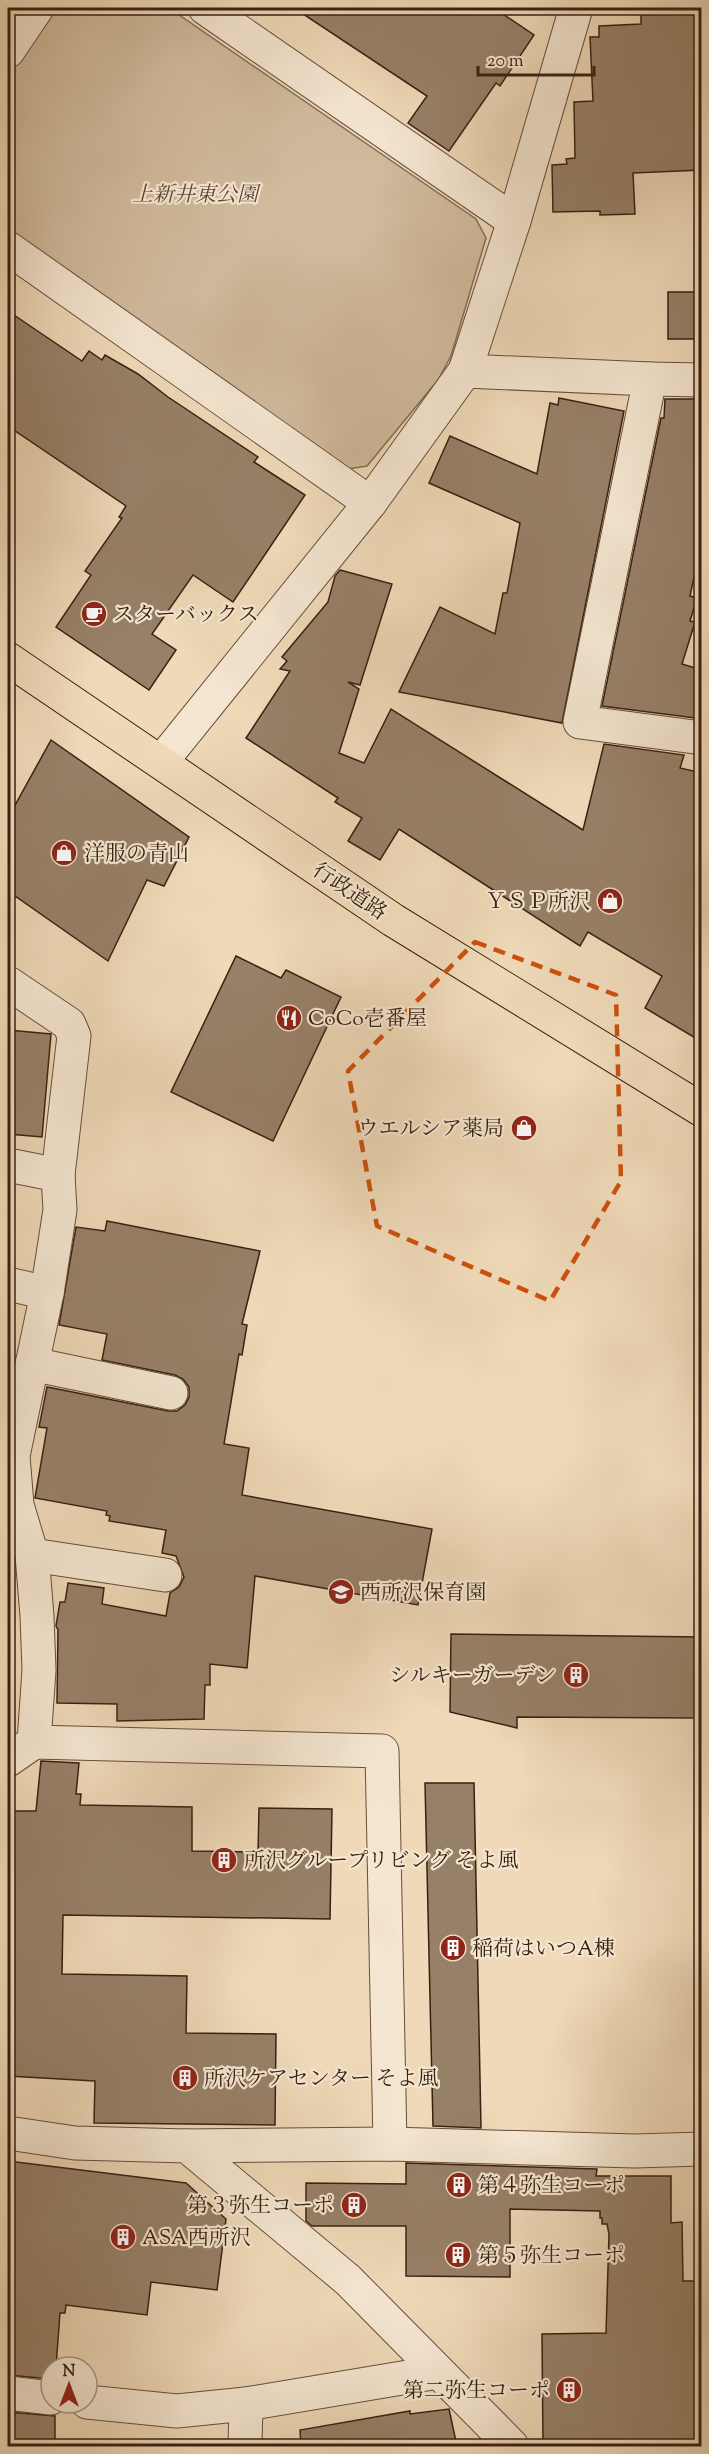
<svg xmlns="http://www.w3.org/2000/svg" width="709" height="2454" viewBox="0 0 709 2454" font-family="'Sorts Mill Goudy','Noto Serif JP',serif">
  <rect width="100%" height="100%" fill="#efd9b8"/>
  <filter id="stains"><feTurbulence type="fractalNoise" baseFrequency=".00333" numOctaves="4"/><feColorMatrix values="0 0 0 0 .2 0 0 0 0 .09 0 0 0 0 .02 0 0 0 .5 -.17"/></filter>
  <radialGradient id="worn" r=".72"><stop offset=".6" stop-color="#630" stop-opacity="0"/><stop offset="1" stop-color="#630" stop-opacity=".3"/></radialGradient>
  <polygon fill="#d0ba9c" stroke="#846d56" stroke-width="1.5" points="49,8 169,8 476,219 486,238 451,356 438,380 367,466 348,469 8,233 8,69"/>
  <g fill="#978068" stroke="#382011" stroke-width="1.5">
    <polygon points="294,8 494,8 534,35 500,86 496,83 449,151 408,123 427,96"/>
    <polygon points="641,8 702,8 702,170 633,173 635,214 600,215 600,211 553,212 552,165 567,164 566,159 575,158 574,102 593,101 590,37 599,37 599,26 641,24"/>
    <rect x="668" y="292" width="34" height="47"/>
    <polygon points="8,311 82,361 89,351 102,360 105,355 138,374 168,397 258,457 254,462 305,495 233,602 193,575 152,634 176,650 149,690 56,627 91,575 85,571 122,518 119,517 126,506 8,426"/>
    <polygon points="559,398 624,411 562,723 399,692 440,607 495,634 503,593 507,593 520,523 429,483 450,436 537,474 550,403 558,405"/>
    <polygon points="665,399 696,399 697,411 702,411 702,540 690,596 697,598 690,621 695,622 682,664 702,670 702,698 695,718 602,706 661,418 664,418"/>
    <polygon points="340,570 392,584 360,685 348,682 359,689 339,753 364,763 391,709 583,830 604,744 684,755 680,768 702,773 702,1042 645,1008 662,976 588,932 580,946 399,829 380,860 348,841 362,818 335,802 338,798 246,738 290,671 280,669 287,661 282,657 328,602 335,576"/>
    <polygon points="51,740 189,837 164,886 147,880 108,961 8,891 8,818"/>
    <polygon points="236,956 281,978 286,970 341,997 273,1141 171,1092"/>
    <polygon points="8,1030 51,1034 42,1137 8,1134"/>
    <polygon points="107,1221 260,1251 242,1324 247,1325 242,1355 239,1354 224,1444 249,1448 242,1495 432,1529 418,1605 255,1576 247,1668 210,1664 210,1685 205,1685 204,1719 117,1721 117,1704 57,1703 58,1630 56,1626 60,1602 65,1602 68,1583 104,1588 102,1604 166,1616 170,1593 179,1587 184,1577 176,1556 162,1553 166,1530 109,1521 110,1516 106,1515 107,1511 35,1498 47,1428 39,1427 47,1387 168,1411 177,1411 185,1405 189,1397 189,1387 183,1379 175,1375 102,1360 107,1334 59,1325 76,1227 105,1231"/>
    <polygon points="451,1634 702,1637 702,1715 699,1718 517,1717 517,1728 450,1712"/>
    <polygon points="41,1761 79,1763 76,1794 81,1794 80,1805 192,1807 192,1851 258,1852 259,1808 332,1809 330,1919 63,1915 62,1974 187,1976 186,2033 276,2034 275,2125 94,2123 95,2081 8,2076 8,1811 36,1811"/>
    <polygon points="425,1783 474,1783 481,2128 433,2126"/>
    <polygon points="8,2161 186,2183 226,2219 217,2290 151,2282 147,2315 66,2305 65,2313 60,2313 56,2367 51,2367 51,2379 8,2375"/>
    <polygon points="406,2163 597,2169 596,2176 671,2176 671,2223 682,2222 683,2281 701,2281 699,2348 702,2348 702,2446 543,2446 542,2334 606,2333 609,2234 607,2224 602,2224 602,2218 600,2218 600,2211 510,2209 510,2277 406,2276 406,2226 312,2226 306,2221 306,2183 406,2184"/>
    <polygon points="449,2409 457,2446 301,2446 300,2430 410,2411 410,2414"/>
    <polygon points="8,2412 55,2416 55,2446 8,2446"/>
  </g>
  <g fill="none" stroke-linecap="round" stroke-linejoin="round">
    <g stroke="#664e3b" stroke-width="35">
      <g id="minor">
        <polyline points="205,8 514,221 465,371"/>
        <polyline points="8,51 37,8"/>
        <polyline points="514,221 576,8"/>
        <polyline points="8,248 370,503"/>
        <polyline points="650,379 702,380"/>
        <polyline points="161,762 370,503 465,371 650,379 580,722 702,738"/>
        <polyline points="8,983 69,1024 74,1036 58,1175 60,1210 47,1293 13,1456 17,1505 32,1555 37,1616 39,1670 34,1742 8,1760"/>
        <polyline points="8,1165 58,1175"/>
        <polyline points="8,1284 47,1293"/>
        <polyline points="32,1364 171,1393"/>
        <polyline points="32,1555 165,1575"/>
        <polyline points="34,1742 382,1751 390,2144"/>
        <polyline points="8,2133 75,2143 187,2146 348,2280 512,2446"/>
        <polyline points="187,2146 390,2144 635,2151 702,2149"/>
        <polyline points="8,2393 51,2398"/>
        <polyline points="87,2402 177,2411 246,2404 438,2372"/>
        <polyline points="245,2446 246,2404"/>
      </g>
    </g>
    <g stroke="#382011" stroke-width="35">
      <polyline id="highway" points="8,659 393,920 702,1110"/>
    </g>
    <use href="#minor" stroke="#f5e6d1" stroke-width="33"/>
    <use href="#highway" stroke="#efd9b8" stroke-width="33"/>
  </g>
  <path fill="none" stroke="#ce500d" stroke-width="4.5" stroke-dasharray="12 8" stroke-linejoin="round" d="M475,942l141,53 5,186 -71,120 -173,-75 -29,-155z"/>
  <defs>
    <g id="cafe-disc" transform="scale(1.35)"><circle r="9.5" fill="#8f2418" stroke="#f5e6d1"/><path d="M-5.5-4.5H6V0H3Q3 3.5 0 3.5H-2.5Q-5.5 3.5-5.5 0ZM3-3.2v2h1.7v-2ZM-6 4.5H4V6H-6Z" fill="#fff"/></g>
    <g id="shop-disc" transform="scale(1.35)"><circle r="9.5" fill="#8f2418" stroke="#f5e6d1"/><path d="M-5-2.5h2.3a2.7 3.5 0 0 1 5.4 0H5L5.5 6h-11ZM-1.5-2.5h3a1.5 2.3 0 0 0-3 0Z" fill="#fff"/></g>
    <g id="restaurant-disc" transform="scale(1.35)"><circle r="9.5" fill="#8f2418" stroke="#f5e6d1"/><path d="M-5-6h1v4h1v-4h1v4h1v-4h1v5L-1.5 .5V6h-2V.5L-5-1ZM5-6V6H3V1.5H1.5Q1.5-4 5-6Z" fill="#fff"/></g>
    <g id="school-disc" transform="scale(1.35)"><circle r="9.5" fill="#8f2418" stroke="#f5e6d1"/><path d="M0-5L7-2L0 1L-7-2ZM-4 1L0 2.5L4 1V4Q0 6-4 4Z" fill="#fff"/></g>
    <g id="building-disc" transform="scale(1.35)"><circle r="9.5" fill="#8f2418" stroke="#f5e6d1"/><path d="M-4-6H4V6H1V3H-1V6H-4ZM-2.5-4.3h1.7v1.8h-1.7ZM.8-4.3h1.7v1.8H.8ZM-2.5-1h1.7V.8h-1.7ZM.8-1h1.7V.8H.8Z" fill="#fff"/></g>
  </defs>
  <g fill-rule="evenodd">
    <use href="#cafe-disc" x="94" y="614"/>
    <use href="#shop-disc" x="64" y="853"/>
    <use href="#shop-disc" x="610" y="901"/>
    <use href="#restaurant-disc" x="289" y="1018"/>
    <use href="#shop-disc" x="524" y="1128"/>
    <use href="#school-disc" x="341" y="1592"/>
    <use href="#building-disc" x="576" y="1675"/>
    <use href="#building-disc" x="224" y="1860"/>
    <use href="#building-disc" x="453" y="1948"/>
    <use href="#building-disc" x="185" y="2078"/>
    <use href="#building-disc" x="459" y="2185"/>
    <use href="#building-disc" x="354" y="2205"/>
    <use href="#building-disc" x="123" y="2237"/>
    <use href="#building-disc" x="458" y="2255"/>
    <use href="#building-disc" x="569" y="2390"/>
  </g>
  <g text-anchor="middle" stroke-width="4.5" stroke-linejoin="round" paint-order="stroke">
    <g font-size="21" font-style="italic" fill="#5e4634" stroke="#f5e6d1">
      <text x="195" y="201">上新井東公園</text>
    </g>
    <g font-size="21" fill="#382011" stroke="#f5e6d1" text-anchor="start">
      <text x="113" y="621">スターバックス</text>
      <text x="84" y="860">洋服の青山</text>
      <text x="590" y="908" text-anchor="end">ＹＳＰ所沢</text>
      <text x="308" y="1025">CoCo壱番屋</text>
      <text x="504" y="1135" text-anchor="end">ウエルシア薬局</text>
      <text x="360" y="1599">西所沢保育園</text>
      <text x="556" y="1682" text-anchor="end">シルキーガーデン</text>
      <text x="244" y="1867">所沢グループリビング そよ風</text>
      <text x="472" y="1955">稲荷はいつA棟</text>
      <text x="204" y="2085">所沢ケアセンター そよ風</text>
      <text x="478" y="2192">第４弥生コーポ</text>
      <text x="334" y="2212" text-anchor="end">第３弥生コーポ</text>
      <text x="142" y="2244">ASA西所沢</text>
      <text x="478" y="2262">第５弥生コーポ</text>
      <text x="550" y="2397" text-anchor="end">第二弥生コーポ</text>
    </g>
    <g font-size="21" fill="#382011" stroke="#f5e6d1">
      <text transform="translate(350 891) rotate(34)" y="7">行政道路</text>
    </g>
  </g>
  <rect width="709" height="2454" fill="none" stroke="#efd9b8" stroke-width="30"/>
  <rect x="9" y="9" width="691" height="2436" fill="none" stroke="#382011" stroke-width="3"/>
  <rect x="15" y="15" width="679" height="2424" fill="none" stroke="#382011" stroke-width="1.5"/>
  <g transform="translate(69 2385)"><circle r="28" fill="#f5e6d1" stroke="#a99784" stroke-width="1.5"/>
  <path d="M0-4.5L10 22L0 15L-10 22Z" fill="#8f2418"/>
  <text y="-9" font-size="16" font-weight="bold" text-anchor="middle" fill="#382011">N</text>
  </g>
  <path d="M478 66v9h116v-9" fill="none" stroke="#382011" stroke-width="3"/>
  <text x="487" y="66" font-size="18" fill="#382011" stroke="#f5e6d1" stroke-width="4.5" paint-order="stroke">20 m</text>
  <rect width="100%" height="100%" filter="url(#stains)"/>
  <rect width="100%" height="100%" fill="url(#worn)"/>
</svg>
